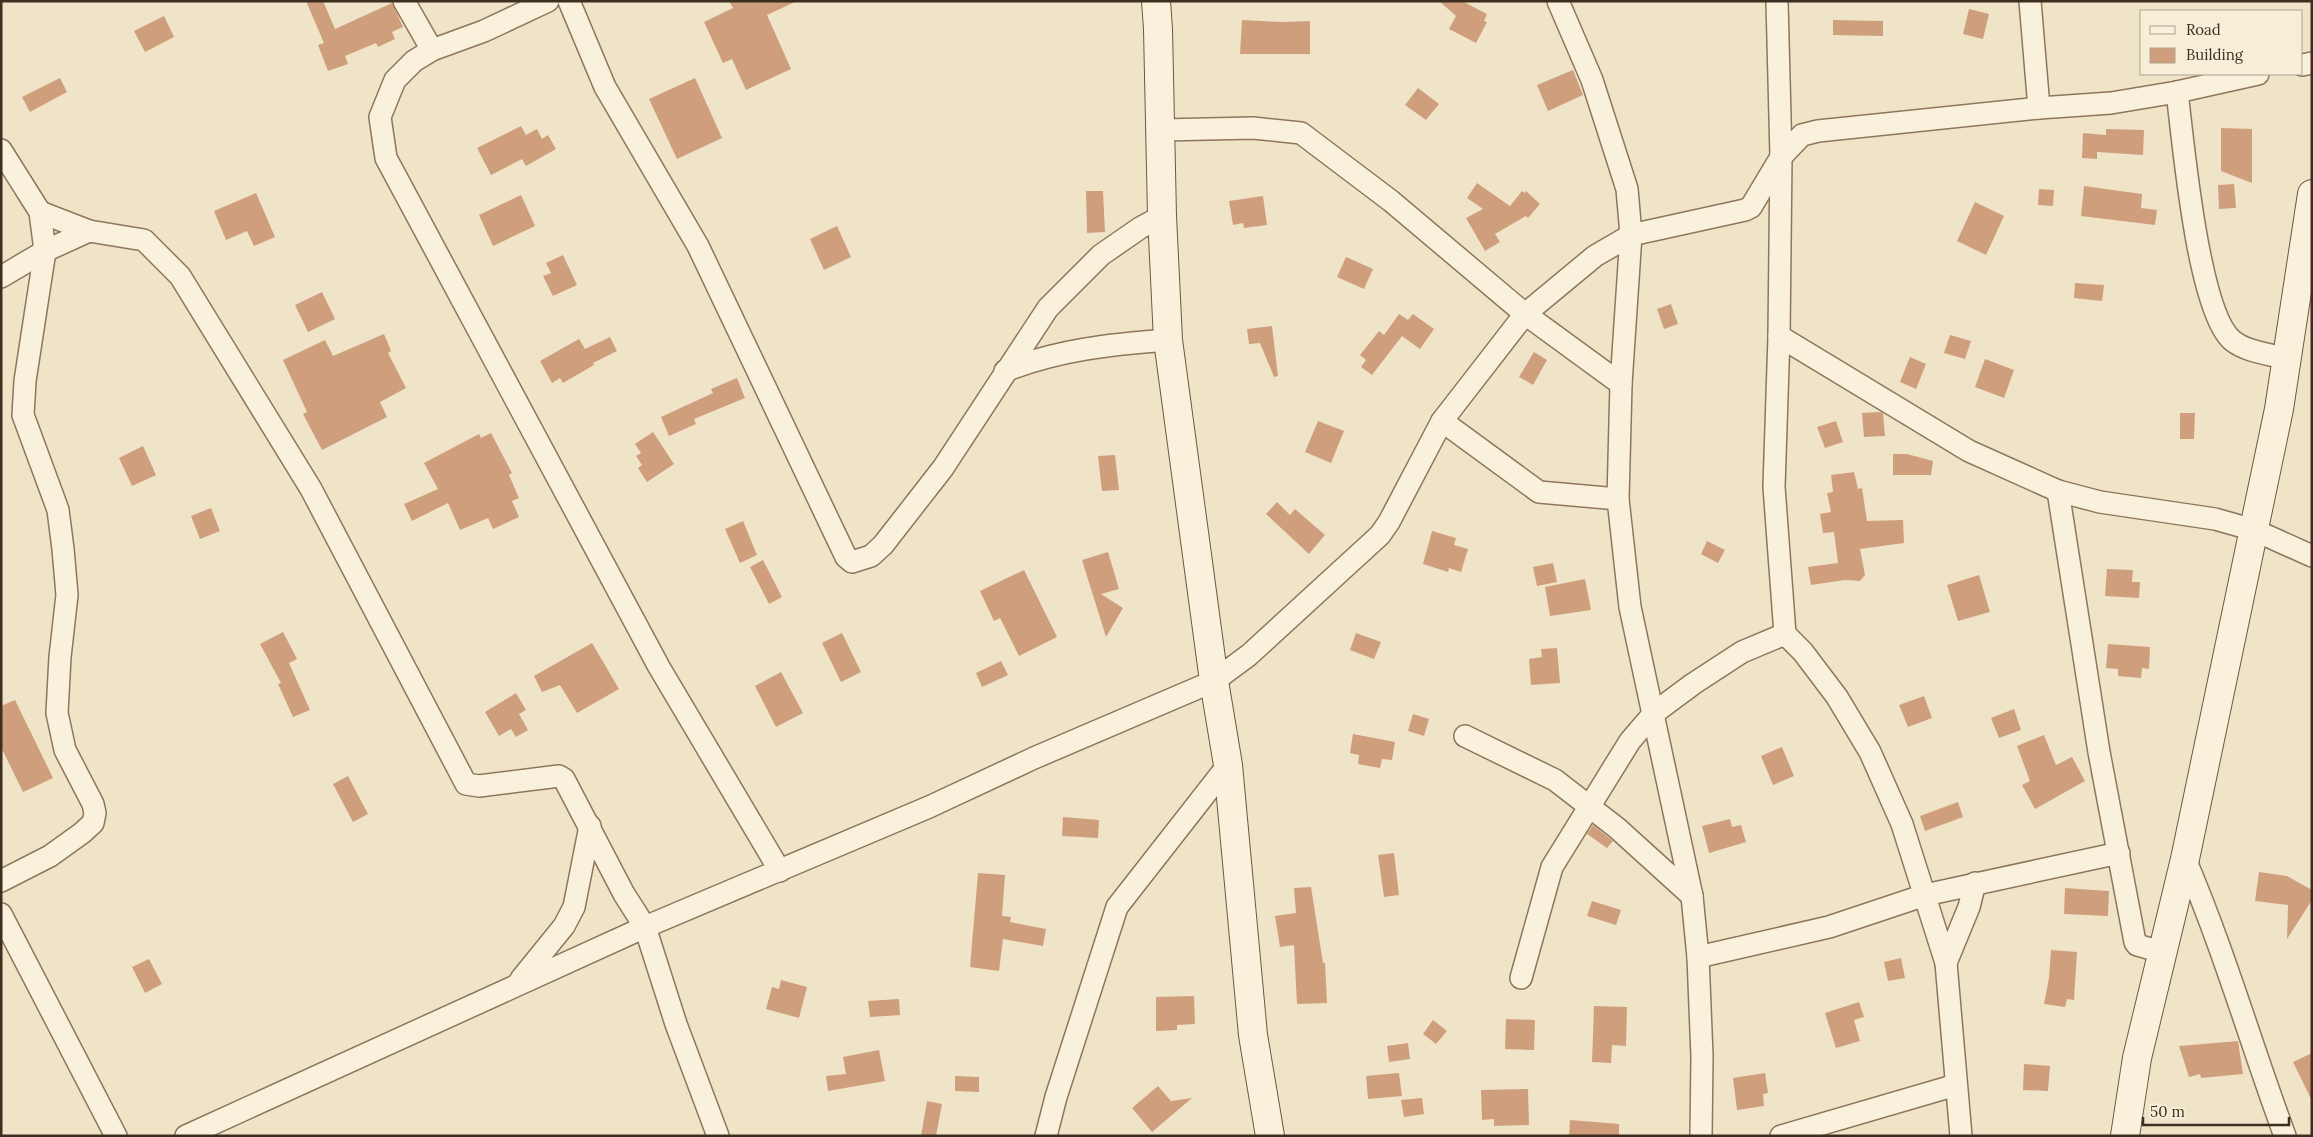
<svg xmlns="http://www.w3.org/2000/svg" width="2313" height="1137" viewBox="0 0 2313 1137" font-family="Lora,serif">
  <rect width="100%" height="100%" fill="#f0e4c8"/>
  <g fill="#cf9f7d">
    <polygon points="306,1 323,1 335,29 392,3 403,27 392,32 395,39 378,47 376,43 345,56 348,64 328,71 318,45 324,43"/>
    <polygon points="729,1 797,1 767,15 791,69 746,90 732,59 723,63 704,22 733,8"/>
    <polygon points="1439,1 1462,1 1487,14 1484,21 1487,22 1476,43 1449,29 1456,16"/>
    <polygon points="1969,9 1989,14 1983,39 1963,34"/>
    <polygon points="164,16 174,37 145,52 134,31"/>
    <polygon points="1242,20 1282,22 1310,21 1310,54 1240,54"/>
    <polygon points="1833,20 1883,21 1883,36 1833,35"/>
    <polygon points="1573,70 1583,95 1548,111 1537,85"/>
    <polygon points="60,78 67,92 30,112 22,97"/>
    <polygon points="695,78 722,138 677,159 649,99"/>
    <polygon points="1418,88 1439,104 1426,120 1405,105"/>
    <polygon points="521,126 526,135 537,129 542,139 548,135 556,149 526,166 522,159 491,175 477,148"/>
    <polygon points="2221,128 2252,129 2252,183 2221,171"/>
    <polygon points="2106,129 2144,130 2143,155 2097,152 2097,159 2082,158 2083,133 2106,135"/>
    <polygon points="1477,183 1510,206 1522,191 1525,193 1526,191 1540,204 1528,218 1526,216 1495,234 1500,242 1485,251 1466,218 1483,209 1467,198"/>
    <polygon points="2234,184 2236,208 2219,209 2218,185"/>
    <polygon points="2084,186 2142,194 2141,208 2157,210 2155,225 2081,216"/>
    <polygon points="2039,189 2054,190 2053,206 2038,205"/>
    <polygon points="1086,191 1103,191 1105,232 1087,233"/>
    <polygon points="256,193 275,237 254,246 247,231 226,240 214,211"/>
    <polygon points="521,195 535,226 493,246 479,215"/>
    <polygon points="1263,196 1267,225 1244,228 1243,223 1233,225 1229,201"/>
    <polygon points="1975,202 2004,216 1986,255 1957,241"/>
    <polygon points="837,226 851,257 824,270 810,239"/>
    <polygon points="563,255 577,285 553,296 543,276 551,273 546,263"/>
    <polygon points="1346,257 1373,269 1364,289 1337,277"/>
    <polygon points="2075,283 2104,285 2102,301 2074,298"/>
    <polygon points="322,292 335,319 308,332 295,305"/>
    <polygon points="1671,304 1678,324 1664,329 1657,309"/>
    <polygon points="1399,314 1408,320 1413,314 1434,329 1420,349 1402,336 1372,375 1361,367 1366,360 1360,355 1379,331 1384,335"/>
    <polygon points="1272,326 1278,376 1274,377 1260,343 1249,344 1247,329"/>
    <polygon points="384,334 391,351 388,353 406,388 380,402 387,417 322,450 303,414 307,412 283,360 325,340 333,356"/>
    <polygon points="1950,335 1971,341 1965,359 1944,353"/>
    <polygon points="610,337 617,351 593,363 594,365 563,383 560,378 552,383 540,361 579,339 585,349"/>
    <polygon points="1534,352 1547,360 1533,385 1519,377"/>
    <polygon points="1910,357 1926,364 1916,389 1900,382"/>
    <polygon points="1985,359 2014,370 2004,398 1975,387"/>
    <polygon points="737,378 745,398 694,419 696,424 669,436 661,417 713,393 711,389"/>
    <polygon points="1880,412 1883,413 1885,436 1864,437 1862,413"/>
    <polygon points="2180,413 2195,413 2194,439 2180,439"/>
    <polygon points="1318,421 1344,431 1331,463 1305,452"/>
    <polygon points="1836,421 1843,442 1825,448 1817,427"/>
    <polygon points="653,432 674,464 647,482 638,468 642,465 636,456 641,453 635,444"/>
    <polygon points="491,433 512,473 509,475 519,498 512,501 519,517 493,529 488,518 460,530 448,503 412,521 404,504 438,489 424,463 479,434 481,438"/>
    <polygon points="143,446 156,475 132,486 119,458"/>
    <polygon points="1893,454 1907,454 1933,461 1931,475 1893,475"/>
    <polygon points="1115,455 1119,490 1102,491 1098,456"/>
    <polygon points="1854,472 1858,489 1862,488 1867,521 1903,520 1904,543 1860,549 1865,575 1860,581 1845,580 1811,585 1808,567 1838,563 1834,532 1823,533 1820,514 1831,512 1827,493 1833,492 1831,475"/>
    <polygon points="1277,502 1290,515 1295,509 1325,535 1309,554 1266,514"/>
    <polygon points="211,508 220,531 200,539 191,516"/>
    <polygon points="743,521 757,555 740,563 725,529"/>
    <polygon points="1432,531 1456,538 1454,545 1468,549 1461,572 1449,568 1448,572 1423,564"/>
    <polygon points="1707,541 1725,550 1718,563 1701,554"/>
    <polygon points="1108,552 1119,589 1101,594 1123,608 1106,637 1082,560"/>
    <polygon points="763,560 782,597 769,604 750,567"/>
    <polygon points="1553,563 1557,582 1537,586 1533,567"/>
    <polygon points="2107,569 2133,570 2132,582 2140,582 2139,598 2105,596"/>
    <polygon points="1024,570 1057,637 1019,656 1000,618 994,621 980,591"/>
    <polygon points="1979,575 1990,612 1958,621 1947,585"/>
    <polygon points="1585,579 1591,610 1550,616 1545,587"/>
    <polygon points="283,632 297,659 289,663 310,710 293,717 278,684 281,683 260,644"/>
    <polygon points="842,633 861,672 841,682 822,643"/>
    <polygon points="1356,633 1381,642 1374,659 1350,650"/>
    <polygon points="592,643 619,689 577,713 560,685 542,692 534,676"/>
    <polygon points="2108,644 2150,647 2149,669 2142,668 2141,678 2118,676 2118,669 2106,668"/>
    <polygon points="1557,648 1560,683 1531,685 1529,659 1542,657 1541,649"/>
    <polygon points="1001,661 1008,675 982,687 976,673"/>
    <polygon points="781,672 803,713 776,727 755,686"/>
    <polygon points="516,693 526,710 519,714 528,730 516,737 511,729 499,736 485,712"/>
    <polygon points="1924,696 1932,718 1908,727 1899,705"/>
    <polygon points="15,700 53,778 23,792 1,747 1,706"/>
    <polygon points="2014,709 2021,730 1999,738 1991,718"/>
    <polygon points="1413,714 1429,719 1424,736 1408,731"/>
    <polygon points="1353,734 1395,742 1392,760 1382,759 1380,768 1358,764 1359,755 1350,753"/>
    <polygon points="2044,735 2056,765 2072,757 2085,781 2035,809 2022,785 2030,781 2017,746"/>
    <polygon points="1782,747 1794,776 1773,785 1761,756"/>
    <polygon points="348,776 368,814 353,822 333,784"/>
    <polygon points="1958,802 1963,817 1925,831 1920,816"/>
    <polygon points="1063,817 1099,820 1098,838 1062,836"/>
    <polygon points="1730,819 1732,827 1741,825 1746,842 1709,853 1702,826"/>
    <polygon points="1593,825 1613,841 1607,848 1587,834"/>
    <polygon points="1394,853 1399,895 1384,897 1378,855"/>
    <polygon points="2259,872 2287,876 2312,890 2312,900 2287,939 2288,905 2255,901"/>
    <polygon points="978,873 1005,875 1002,916 1011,917 1010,922 1046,929 1043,946 1003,939 999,971 970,967"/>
    <polygon points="1311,887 1323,963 1325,963 1327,1003 1297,1004 1294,945 1280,947 1275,916 1296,913 1294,888"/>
    <polygon points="2065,888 2109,891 2108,916 2064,914"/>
    <polygon points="1592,901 1621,910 1616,925 1587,916"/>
    <polygon points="2051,950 2077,952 2074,1000 2067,999 2065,1007 2044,1004 2049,978"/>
    <polygon points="1901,958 1905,978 1888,981 1884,962"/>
    <polygon points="149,959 162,984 145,993 132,967"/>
    <polygon points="781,980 807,987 799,1018 766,1009 772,987 779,989"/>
    <polygon points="1194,996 1195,1024 1177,1025 1177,1030 1156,1031 1156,997"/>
    <polygon points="899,999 900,1015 870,1017 868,1001"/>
    <polygon points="1859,1002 1864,1017 1854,1020 1860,1041 1836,1048 1825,1013"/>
    <polygon points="1594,1006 1627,1007 1626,1046 1612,1045 1611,1063 1592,1062"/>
    <polygon points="1506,1019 1535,1020 1534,1050 1505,1049"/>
    <polygon points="1433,1020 1447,1031 1436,1044 1423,1034"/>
    <polygon points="2238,1041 2243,1074 2201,1078 2200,1074 2189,1077 2179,1046"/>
    <polygon points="1408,1043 1410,1059 1389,1062 1387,1046"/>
    <polygon points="879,1050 885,1081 828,1091 826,1076 846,1074 843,1057"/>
    <polygon points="2312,1053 2312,1101 2293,1062"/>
    <polygon points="2024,1064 2050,1066 2048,1091 2023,1090"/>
    <polygon points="1399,1073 1402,1096 1368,1099 1366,1076"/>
    <polygon points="1765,1073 1768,1093 1763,1094 1764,1106 1737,1110 1733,1078"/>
    <polygon points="955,1076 979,1077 979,1092 955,1091"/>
    <polygon points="1158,1086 1171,1101 1192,1098 1152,1132 1132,1108"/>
    <polygon points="1528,1089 1529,1125 1494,1126 1494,1119 1482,1120 1481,1090"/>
    <polygon points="1422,1098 1424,1114 1404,1117 1401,1100"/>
    <polygon points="927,1101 942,1104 936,1136 921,1136"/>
    <polygon points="1570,1120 1619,1124 1619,1136 1569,1136"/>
  </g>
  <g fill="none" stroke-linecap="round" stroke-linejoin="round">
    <g stroke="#8d765c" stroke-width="24">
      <g id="street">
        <polyline points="404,1 432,50"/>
        <polyline points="548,1 484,31 432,50 414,61 395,80 380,117 386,158 659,667 780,871"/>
        <polyline points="569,1 605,87 698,246 846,557 852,562 871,556 883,545 943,468 1048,308 1101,255 1140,228 1162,216"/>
        <polyline points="1558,1 1592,80 1627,189 1631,235 1621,384 1618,499 1630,607 1692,896 1698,957 1702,1056 1701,1136"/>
        <polyline points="1777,1 1781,157 1779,336 1774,487 1785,634 1803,652 1837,697 1870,752 1902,824 1946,963 1961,1136"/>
        <polyline points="2030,1 2039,108"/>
        <polyline points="2302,65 2312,63"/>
        <path d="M2177,92c6,48 21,222 56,249 14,11 37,13 54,18"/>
        <polyline points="1162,130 1253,128 1301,133 1391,201 1525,314 1621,384"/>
        <polyline points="1,150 40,212 45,251 25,381 23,415 58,510 63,549 67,595 60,657 57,713 65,750 93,804 95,813 93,823 82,833 50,856 1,881"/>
        <polyline points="40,212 89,231 144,240 180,276 311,489 466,784 479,786 559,776 564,779 624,894 645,927 676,1024 718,1136"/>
        <polyline points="1,277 45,251 89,231"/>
        <polyline points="1779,336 1969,451 2058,491 2100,502 2215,519 2254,530 2312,556"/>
        <path d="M1005,371c52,-21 107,-27 163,-31"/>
        <polyline points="1442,421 1539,492 1618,499"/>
        <polyline points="2058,491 2099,752 2135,942 2137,945 2162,952"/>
        <polyline points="1465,736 1555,780 1617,828 1692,896"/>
        <path d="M2185,859c39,91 66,185 100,277"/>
        <polyline points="1,914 116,1136"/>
        <polyline points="1698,957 1829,927 1925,895 2119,853"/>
        <polyline points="1946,963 1969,907 1975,883"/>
        <polyline points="1521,978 1552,867 1630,741 1654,713 1693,684 1742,652 1785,634"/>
        <polyline points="521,979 564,926 574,907 590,826"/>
        <polyline points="186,1136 645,927 929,807 1034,758 1214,681 1249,655 1380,535 1389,522 1442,421 1525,314 1595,256 1631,235 1745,210 1751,207 1781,157 1802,135 1818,131 2039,108 2111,103 2177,92 2258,74"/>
        <polyline points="1046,1136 1056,1097 1117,907 1228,765"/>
        <polyline points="1781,1136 1956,1085"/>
      </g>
    </g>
    <g stroke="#6f573f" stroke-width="30">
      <g id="secondary">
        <polyline points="1156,1 1158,29 1162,216 1168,340 1214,681 1228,765 1253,1035 1270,1136"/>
        <polyline points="2125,1136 2137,1058 2185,859 2279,409 2312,194"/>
      </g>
    </g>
    <use href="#street" stroke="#faf1dc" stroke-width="21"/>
    <use href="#secondary" stroke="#faf1dc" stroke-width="28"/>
  </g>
  <rect width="2313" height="1137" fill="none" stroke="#3d2e20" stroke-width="5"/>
  <rect x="2140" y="10" width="162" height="65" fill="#f7eed8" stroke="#ada18e"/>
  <rect x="2150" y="26" width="25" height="8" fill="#faf1dc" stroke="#ada18e"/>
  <text x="2186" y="35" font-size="15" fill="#3d2e20">Road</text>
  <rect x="2150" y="48" width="25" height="15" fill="#cf9f7d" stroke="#ada18e"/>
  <text x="2186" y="60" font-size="15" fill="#3d2e20">Building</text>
  <path d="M2143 1117v8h146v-8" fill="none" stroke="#3d2e20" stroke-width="2.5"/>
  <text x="2150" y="1117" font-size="15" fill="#3d2e20" stroke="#f7eed8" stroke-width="4" paint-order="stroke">50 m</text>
</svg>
